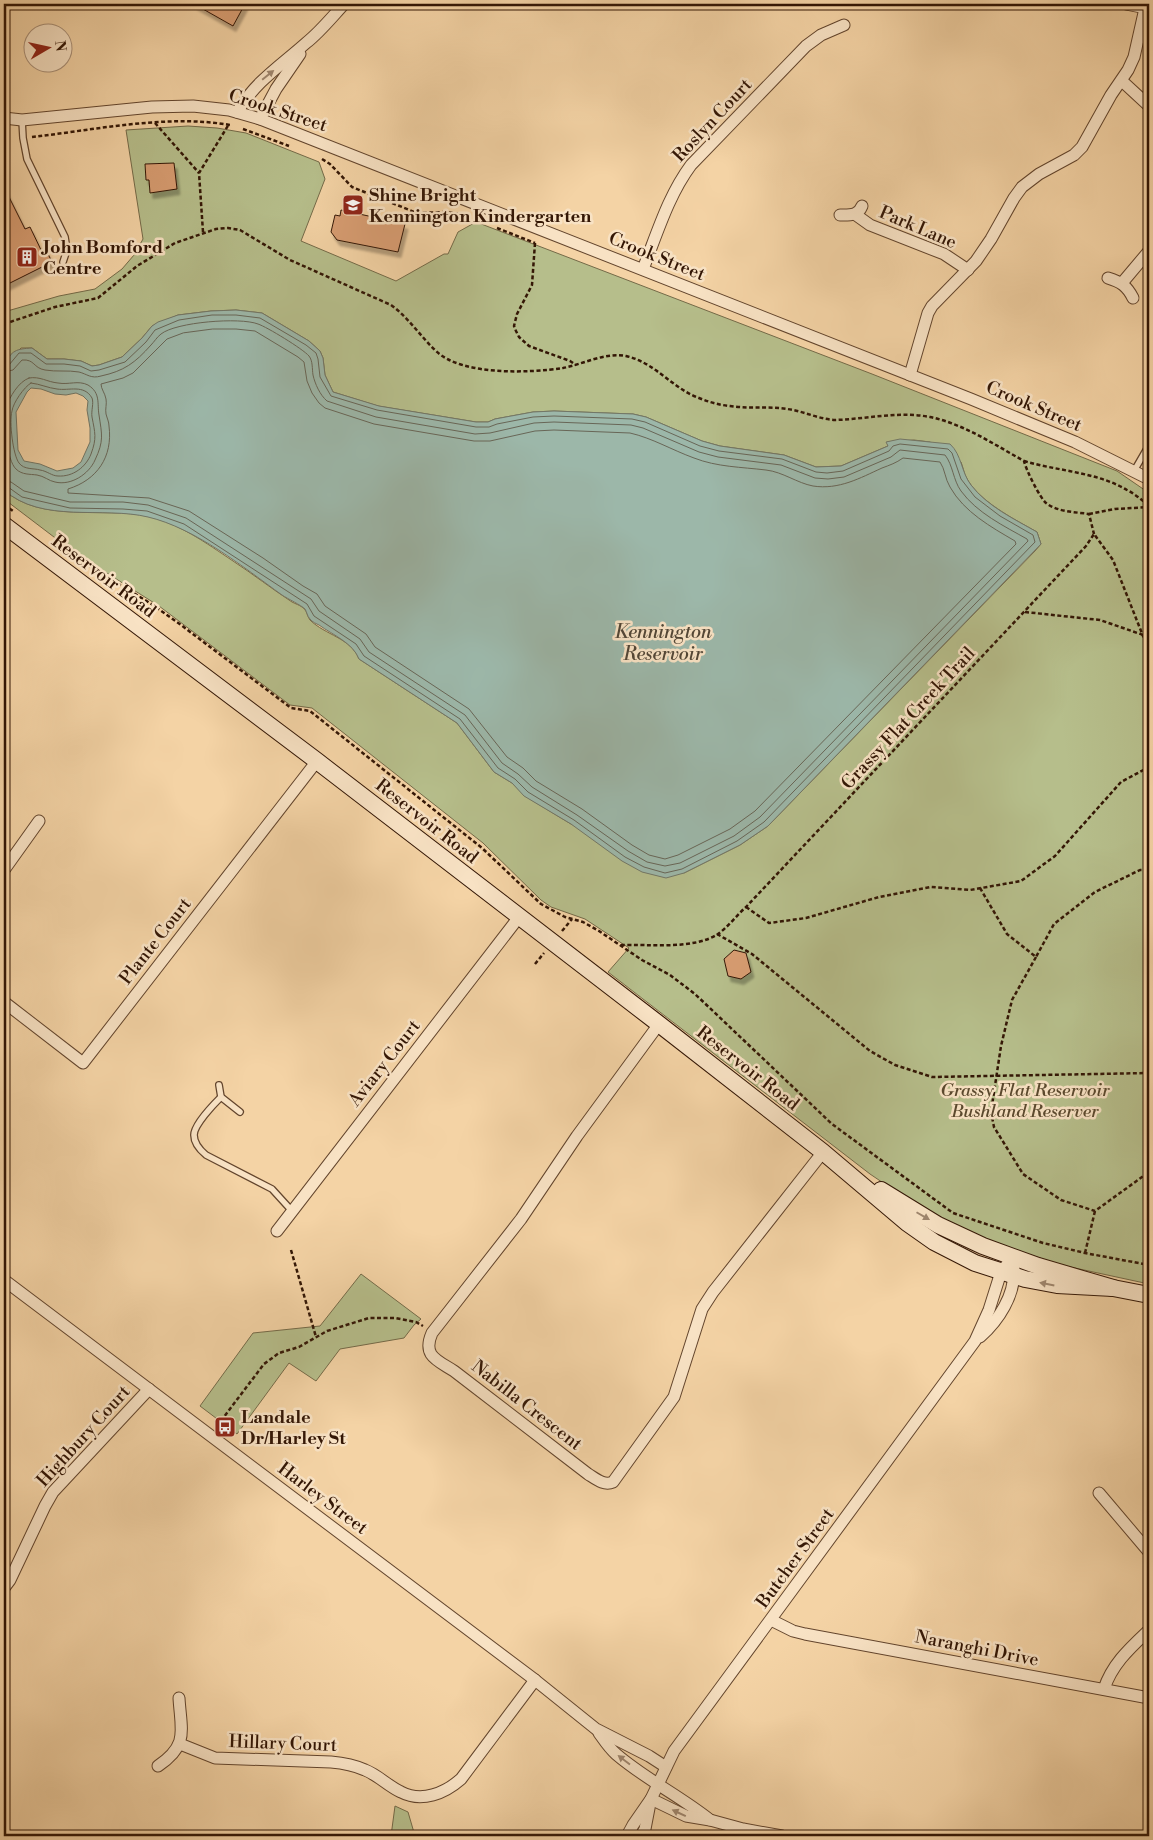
<svg xmlns="http://www.w3.org/2000/svg" width="1153" height="1840" viewBox="0 0 1153 1840" font-family="'Libre Bodoni',serif">
  <defs>
    <filter id="shadow"><feDropShadow dx="3" dy="5.5" stdDeviation="1" flood-color="#0004"/></filter>
  </defs>
  <rect width="100%" height="100%" fill="#f4d3a5"/>
  <filter id="stains"><feTurbulence type="fractalNoise" baseFrequency=".004" numOctaves="4"/><feColorMatrix values="0 0 0 0 .2 0 0 0 0 .09 0 0 0 0 .02 0 0 0 .5 -.17"/></filter>
  <radialGradient id="worn" r=".72"><stop offset=".6" stop-color="#630" stop-opacity="0"/><stop offset="1" stop-color="#630" stop-opacity=".3"/></radialGradient>
  <g fill="#b6be8b" stroke="#746a48">
    <path d="M188,126l29,2 29,5 73,29 6,17 -24,62 95,40 48,-27h4l10,-22 18,-10 396,152 245,97 32,22v791l-88,-19 -88,-29 -69,-39 -34,-23 -262,-202 21,-24 -44,-29 -34,-12 -10,-7 -58,-57 -171,-135 -22,-3 -131,-99 -84,-53 -71,-54v-9c37,33 98,17 142,26 33,7 60,27 87,45 20,13 39,28 59,41 4,2 7,3 10,5 5,3 5,9 8,13 15,15 41,18 49,39l98,64 37,49 18,11 13,13 46,28 113,49 56,-28 28,-19 267,-275 6,-7 -4,-12c-23,-13 -59,-31 -71,-55 -2,-4 -3,-10 -5,-15l-31,-20 -16,-2 -27,2 1,4 -47,20 -25,1 -32,-12 -64,-9 -18,-5 -56,-24 -13,-3 -79,-3 -21,1 -38,7 -7,3h-12l-98,-16 -45,-14 -8,-17 -2,-17 -3,-7 -11,-10 -47,-28 -26,-3 -25,1 -33,4 -26,11 -10,12 -20,19 -23,8 -7,1 -11,-5 -17,-2h-17l-15,-11h-11l-17,17v-53l55,-16 36,-7 27,-20 12,-14 9,-16 -17,-109z"/>
    <polygon points="361,1274 421,1319 414,1325 404,1338 340,1349 316,1381 289,1363 237,1434 200,1406 253,1333 320,1326"/>
    <polygon points="395,1806 408,1812 415,1836 391,1836"/>
  </g>
  <path fill="#9cb7a9" stroke="#727767" fill-rule="evenodd" d="M236,310l26,3 47,28 11,10 3,7 2,17 8,17 46,14 97,16h12l7,-3 38,-7 21,-1 79,3 13,3 56,24 18,5 64,9 32,12 25,-1 47,-20 -2,-4 14,-3 50,5c12,11 11,28 21,41 16,21 43,34 66,47l4,12 -273,282 -28,19 -56,28 -18,5 -24,-6 -20,-11 -51,-37 -47,-28 -12,-13 -18,-11 -37,-49 -98,-64c-6,-16 -26,-24 -40,-34 -2,-1 -7,-3 -9,-6 -3,-3 -3,-7 -5,-10 -4,-4 -17,-10 -23,-14 -39,-28 -87,-67 -134,-78 -45,-11 -106,7 -144,-27v-125c8,-15 12,-16 28,-17l15,11h17l17,2 11,5 7,-1 23,-8 20,-19 10,-12 6,-4 20,-7 33,-4zM31,388l10,1 14,5 11,1 10,-2 7,3 5,5 -1,9 3,18v14l-9,20 -8,6 -16,3 -17,-7 -16,-3 -6,-11 -2,-38 11,-20z"/>
  <g fill="none" stroke-linecap="round" stroke-linejoin="round">
    <g stroke="#686657" stroke-width="1">
      <path d="M213,329h23l19,2 43,26 6,5 3,19 5,12 7,10 6,5 49,16 100,17h16l45,-10 19,-1 76,3c22,5 42,17 64,25 23,9 47,9 72,12 17,2 31,13 47,16 26,4 47,-8 69,-18 8,-3 14,-5 21,-10l37,4c5,7 5,17 10,25 14,25 41,40 65,54l1,3 -261,267 -25,18 -52,26 -13,4 -16,-4 -17,-10 -50,-36 -46,-28 -13,-13 -16,-11 -38,-48 -94,-62 -9,-13 -41,-28 -8,-12 -14,-8 -40,-28 -74,-47 -40,-13 -81,-5v-4c29,-9 45,-32 41,-63 0,-4 -2,-8 -3,-12 -1,-5 1,-10 0,-15 -1,-6 -5,-10 -5,-15l22,-6 10,-5 34,-34 16,-6z"/>
      <polyline points="4,366 9,365 19,353 31,353 46,364 64,364 80,366 91,371 99,370 125,362 146,342 155,330 179,320 212,315 236,315 260,318 306,345 316,353 318,359 320,377 331,396 377,410 476,427 489,427 497,424 533,417 554,416 632,419 645,422 700,446 719,451 782,459 816,472 827,473 843,471 889,451 893,446 900,444 948,449 952,453 961,479 975,497 1000,516 1033,535 1035,542 764,822 737,841 682,869 665,873 644,867 625,857 574,820 528,792 515,779 498,768 460,719 364,656 356,644 314,616 307,604 184,524 147,511 123,509 70,508 22,497 8,487 4,487"/>
      <path d="M4,372l9,-2 9,-10c13,-1 11,8 23,10 11,2 23,0 34,2 8,2 12,7 22,4 23,-5 34,-13 50,-31 3,-3 6,-8 10,-11 15,-12 79,-17 97,-10 9,3 45,25 51,32 4,5 3,13 4,19 2,9 7,20 14,26l49,16 99,17 15,-1 44,-10 20,-1 77,3 12,3 56,24 19,5 63,8 34,13 13,1 16,-2 47,-20 9,-7 45,5c8,10 8,25 16,36 16,22 43,35 66,48l1,2 -268,276 -26,19 -54,27 -15,3 -18,-4 -19,-11 -51,-36 -45,-28 -14,-13 -16,-11 -37,-48 -96,-63 -9,-13 -41,-28 -8,-12 -125,-81 -38,-13 -25,-3h-53l-46,-11 -13,-9 -7,-1"/>
      <path d="M29,378c11,-2 18,4 29,5 11,2 20,-3 30,2 13,8 9,19 11,30 3,20 5,26 -4,45 -6,14 -24,26 -40,22 -6,-1 -11,-6 -18,-7 -7,-1 -15,0 -21,-6 -9,-8 -14,-50 -10,-62 4,-10 12,-25 23,-29z"/>
      <path d="M31,383c9,1 17,5 26,6 12,2 27,-5 35,9 2,5 -1,13 0,19 3,16 5,21 -1,37 -5,13 -18,23 -33,22 -6,0 -11,-5 -18,-6 -6,-2 -16,0 -21,-7 -6,-8 -10,-41 -7,-52 1,-8 12,-24 19,-28z"/>
    </g>
  </g>
  <g fill="#d89d72" stroke="#331605" filter="url(#shadow)">
    <polygon points="194,4 245,4 233,26"/>
    <polygon points="174,163 177,189 150,193 149,180 146,180 145,164"/>
    <polygon points="4,187 25,229 30,227 42,252 46,250 52,262 4,286"/>
    <polygon points="341,210 405,224 398,252 337,240 331,232 335,215 340,216"/>
    <polygon points="734,950 746,953 751,972 741,979 728,976 724,959"/>
  </g>
  <g fill="none" stroke-linecap="round" stroke-linejoin="round">
    <g stroke="#63452d" stroke-width="8">
      <g id="service">
        <polyline points="22,120 23,138 27,159 65,237 67,250 63,262"/>
        <polyline points="1134,471 1149,445"/>
        <polyline points="219,1085 221,1097 240,1112"/>
        <path d="M221,1097c-7,7 -27,28 -27,38 0,8 6,15 12,20l66,34 20,22"/>
      </g>
    </g>
    <g stroke="#63452d" stroke-width="13">
      <g id="minor">
        <polyline points="1126,4 1146,8"/>
        <polyline points="1122,81 1149,106"/>
        <path d="M237,112c20,-32 42,-45 69,-69 14,-11 26,-26 38,-39"/>
        <polyline points="4,118 22,120 152,107 193,106 229,110 260,119 971,399 1075,442 1149,479"/>
        <polyline points="260,119 276,89 300,54"/>
        <path d="M840,215c10,0 18,1 22,-9"/>
        <polyline points="856,215 870,225 944,254 968,270"/>
        <path d="M643,269c14,-35 25,-73 48,-104l115,-119 15,-11 23,-10"/>
        <path d="M1108,278c13,4 19,8 25,20"/>
        <polyline points="1122,283 1149,251"/>
        <polyline points="910,375 928,313 932,306 976,261 991,239 1014,198 1022,187 1039,174 1074,155 1082,147 1111,95 1128,70 1134,57 1146,4"/>
        <polyline points="4,870 39,821"/>
        <polyline points="4,1002 83,1063 317,761"/>
        <path d="M659,1024l-82,112 -56,83 -89,114c-10,23 5,27 22,38l134,103c8,5 16,12 25,8l61,-85 28,-88 11,-17 110,-140"/>
        <polyline points="277,1231 519,917"/>
        <polyline points="4,1280 535,1680 596,1729 649,1756 666,1767"/>
        <path d="M980,1337c19,-17 35,-42 34,-68"/>
        <polyline points="1099,1493 1149,1552"/>
        <polyline points="4,1588 10,1580 45,1506 53,1492 149,1389"/>
        <polyline points="771,1620 793,1631 805,1634 1149,1698"/>
        <path d="M1104,1689c8,-25 26,-41 45,-59"/>
        <path d="M599,1733c5,7 10,15 17,21 29,25 64,42 94,66"/>
        <path d="M180,1744l35,14 116,4c12,1 23,3 34,8 13,5 23,16 36,22 21,11 44,1 60,-13l74,-99"/>
        <path d="M158,1766c31,-21 23,-35 21,-68"/>
        <polyline points="651,1799 686,1816 710,1820 743,1829 782,1836"/>
        <polyline points="627,1836 633,1825 651,1799 674,1751 975,1341 989,1310 1001,1272 1013,1257"/>
        <polyline points="641,1836 645,1829 650,1803"/>
      </g>
    </g>
    <g stroke="#331605" stroke-width="18">
      <g id="secondary">
        <polyline points="4,525 317,761 659,1024 823,1152 907,1223 934,1242 975,1263 1025,1279 1057,1285 1113,1288"/>
        <polyline points="881,1190 938,1225 983,1246 1038,1266 1113,1288 1149,1295"/>
      </g>
    </g>
    <g stroke="#331605" stroke-width="2.5" stroke-dasharray="4 2.5" stroke-linecap="butt">
      <polyline points="155,123 199,173"/>
      <polyline points="243,129 289,146"/>
      <path d="M32,137c63,-7 135,-23 198,-12"/>
      <polyline points="322,159 330,164 352,187 417,213 445,212 462,214"/>
      <polyline points="497,228 535,243"/>
      <polyline points="203,232 199,173 229,124"/>
      <polyline points="535,243 532,285 517,314 514,326 516,331 519,337 529,346 570,361 576,365"/>
      <path d="M4,324l51,-17 43,-9 39,-32 38,-23 41,-14 12,-1 12,2 50,30 101,45c18,13 29,31 45,46 26,25 94,22 127,17 21,-4 42,-16 63,-12 27,6 44,29 68,40 12,5 24,9 36,10 19,3 38,0 57,3 16,2 31,10 48,11 31,-1 64,-9 95,-3 34,7 65,28 94,44 2,9 16,37 22,42 11,9 30,9 43,11l5,20"/>
      <path d="M1024,461c33,10 73,11 103,29 8,4 15,10 22,16"/>
      <polyline points="4,505 13,511"/>
      <polyline points="1089,514 1115,509 1149,507"/>
      <polyline points="73,556 153,605 181,625 291,708 310,711 482,848 541,904 565,917 583,922 599,931 642,960 670,975 695,994 832,1124 953,1213 1043,1243 1085,1253 1149,1265"/>
      <polyline points="1025,612 1100,620 1149,637"/>
      <polyline points="980,888 1007,934 1036,957 1054,924 1095,892 1140,870 1149,870"/>
      <polyline points="746,907 769,923 806,918 879,897 931,887 970,890 1021,881 1055,856 1121,782 1149,767"/>
      <polyline points="562,931 572,919"/>
      <polyline points="717,934 752,954 870,1051 895,1065 932,1077 1149,1073"/>
      <path d="M621,945c27,-1 73,5 97,-11 10,-7 19,-19 28,-27l340,-361 8,-12 19,26 30,76 6,9"/>
      <polyline points="1036,957 1012,1000 1001,1046 991,1112 994,1127 1023,1174 1061,1200 1095,1211 1149,1172"/>
      <polyline points="535,964 544,953"/>
      <polyline points="291,1250 316,1337"/>
      <polyline points="1085,1253 1095,1211"/>
      <polyline points="217,1426 264,1364 279,1353 299,1347 327,1331 369,1318 395,1318 416,1322 423,1326"/>
    </g>
    <use href="#service" stroke="#f8e2c4" stroke-width="5.5"/>
    <use href="#minor" stroke="#f8e2c4" stroke-width="11"/>
    <use href="#secondary" stroke="#f8e2c4" stroke-width="16"/>
  </g>
  <defs><path id="oneway-solid" d="M-6-.8H1V-3.2L6.5 0L1 3.2V.8H-6Z" transform="scale(1.25)"/></defs>
  <g fill="#9f866e">
    <use href="#oneway-solid" transform="translate(268 75) rotate(-39)"/>
    <use href="#oneway-solid" transform="translate(923 1216) rotate(30)"/>
    <use href="#oneway-solid" transform="translate(1047 1284) rotate(-169)"/>
    <use href="#oneway-solid" transform="translate(624 1760) rotate(-143)"/>
    <use href="#oneway-solid" transform="translate(679 1813) rotate(-155)"/>
  </g>
  <defs>
    <g id="school-square" transform="scale(1.125)"><rect x="-9" y="-9" width="18" height="18" rx="4" fill="#8f2418" stroke="#f8e2c4"/><path d="M0-5L7-2L0 1L-7-2ZM-4 1L0 2.5L4 1V4Q0 6-4 4Z" fill="#fff"/></g>
    <g id="building-square" transform="scale(1.125)"><rect x="-9" y="-9" width="18" height="18" rx="4" fill="#8f2418" stroke="#f8e2c4"/><path d="M-4-6H4V6H1V3H-1V6H-4ZM-2.5-4.3h1.7v1.8h-1.7ZM.8-4.3h1.7v1.8H.8ZM-2.5-1h1.7V.8h-1.7ZM.8-1h1.7V.8H.8Z" fill="#fff"/></g>
    <g id="bus-square" transform="scale(1.125)"><rect x="-9" y="-9" width="18" height="18" rx="4" fill="#8f2418" stroke="#f8e2c4"/><path d="M-5-6H5V4H4V6H2V4H-2V6H-4V4H-5ZM-3.5-4V0h7V-4ZM-3.5 1.2v1.5H-2V1.2ZM2 1.2v1.5H3.5V1.2Z" fill="#fff"/></g>
  </defs>
  <g fill-rule="evenodd">
    <use href="#school-square" x="353" y="205"/>
    <use href="#building-square" x="27" y="257"/>
    <use href="#bus-square" x="225" y="1427"/>
  </g>
  <g text-anchor="middle" stroke-width="5" stroke-linejoin="round" paint-order="stroke">
    <g font-size="18" fill="#331605" stroke="#f8e2c4">
      <text transform="translate(278 110) rotate(18)" y="6">Crook Street</text>
      <text transform="translate(712 120) rotate(-47)" y="6">Roslyn Court</text>
      <text transform="translate(918 227) rotate(23)" y="6">Park Lane</text>
      <text transform="translate(657 256) rotate(22)" y="6">Crook Street</text>
      <text transform="translate(1034 406) rotate(23)" y="6">Crook Street</text>
      <text transform="translate(104 576) rotate(37)" y="6">Reservoir Road</text>
      <text transform="translate(908 718) rotate(-47)" y="6">Grassy Flat Creek Trail</text>
      <text transform="translate(427 821) rotate(38)" y="6">Reservoir Road</text>
      <text transform="translate(155 941) rotate(-52)" y="6">Plante Court</text>
      <text transform="translate(384 1063) rotate(-52)" y="6">Aviary Court</text>
      <text transform="translate(748 1068) rotate(38)" y="6">Reservoir Road</text>
      <text transform="translate(527 1405) rotate(38)" y="6">Nabilla Crescent</text>
      <text transform="translate(83 1436) rotate(-48)" y="6">Highbury Court</text>
      <text transform="translate(323 1498) rotate(37)" y="6">Harley Street</text>
      <text transform="translate(795 1558) rotate(-54)" y="6">Butcher Street</text>
      <text transform="translate(977 1648) rotate(11)" y="6">Naranghi Drive</text>
      <text transform="translate(283 1743) rotate(2)" y="6">Hillary Court</text>
    </g>
    <g font-size="18" font-weight="bold" fill="#331605" stroke="#f8e2c4" text-anchor="start">
      <text x="369" y="201">Shine Bright<tspan x="369" dy="21">Kennington Kindergarten</tspan></text>
      <text x="43" y="253">John Bomford<tspan x="43" dy="21">Centre</tspan></text>
      <text x="241" y="1423">Landale<tspan x="241" dy="21">Dr/Harley St</tspan></text>
    </g>
    <g font-size="18" font-style="italic" fill="#5a482d" stroke="#f8e2c4">
      <text x="1025" y="1096">Grassy Flat Reservoir<tspan x="1025" dy="21">Bushland Reserver</tspan></text>
    </g>
    <g font-size="19" font-style="italic" fill="#524636" stroke="#f8e2c4">
      <text x="663" y="638">Kennington<tspan x="663" dy="22">Reservoir</tspan></text>
    </g>
  </g>
  <rect width="1153" height="1840" fill="none" stroke="#f4d3a5" stroke-width="20"/>
  <rect x="5" y="5" width="1143" height="1830" fill="none" stroke="#331605" stroke-width="2.5"/>
  <rect x="10" y="10" width="1133" height="1820" fill="none" stroke="#331605"/>
  <g transform="translate(48 48) rotate(81)"><circle r="24" fill="#f8e2c4" stroke="#a99078"/>
  <path d="M0-4L9 19L0 12L-9 19Z" fill="#8f2418"/>
  <text y="-8" font-size="14" font-weight="bold" text-anchor="middle" fill="#331605">N</text>
  </g>
  <rect width="100%" height="100%" filter="url(#stains)"/>
  <rect width="100%" height="100%" fill="url(#worn)"/>
</svg>
